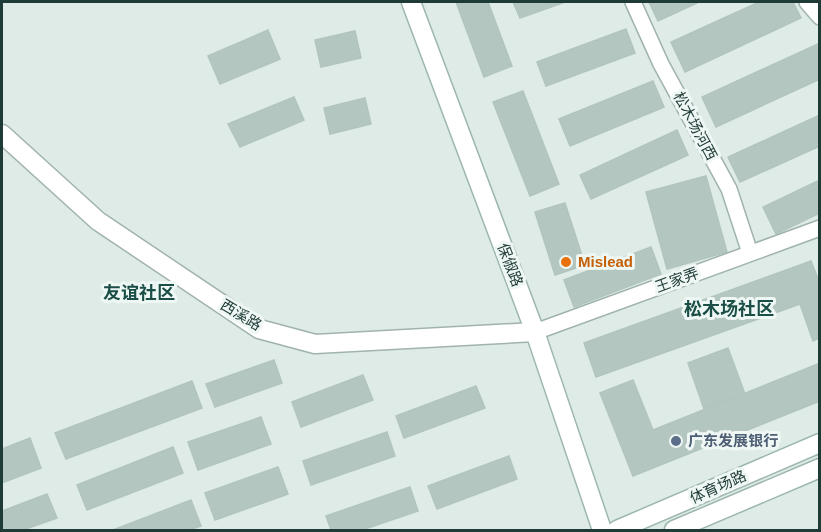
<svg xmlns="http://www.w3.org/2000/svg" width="821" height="532" viewBox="0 0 821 532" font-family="Helvetica,'Noto Sans SC',sans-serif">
  <rect width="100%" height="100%" fill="#deebe7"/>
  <g fill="#b4c6c0" stroke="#b1c5be" stroke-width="1.5">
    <polygon points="456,2 488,2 512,66 484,77"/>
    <polygon points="513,2 565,2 520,18"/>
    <polygon points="649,2 699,2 658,21"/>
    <polygon points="759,2 793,2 801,18 685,72 671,42"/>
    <polygon points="626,29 635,53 546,86 537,62"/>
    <polygon points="268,30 280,59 220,84 208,56"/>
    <polygon points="355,31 361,58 321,67 315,40"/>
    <polygon points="818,44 820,47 820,79 716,127 702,97"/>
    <polygon points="653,81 664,107 570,146 559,119"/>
    <polygon points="523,91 559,184 530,196 493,102"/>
    <polygon points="294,97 304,120 240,147 228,124"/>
    <polygon points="365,98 371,124 330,134 324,108"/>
    <polygon points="820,115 820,146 740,182 728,157"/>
    <polygon points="677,130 688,155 591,199 580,175"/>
    <polygon points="706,176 727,252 667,269 646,192"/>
    <polygon points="820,180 820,213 776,234 763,207"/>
    <polygon points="565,203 585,265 555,275 535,212"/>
    <polygon points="651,247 661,274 574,307 564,280"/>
    <polygon points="811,261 820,284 820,338 813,341 800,304 596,377 584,343"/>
    <polygon points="728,348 745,394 704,409 688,363"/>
    <polygon points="274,360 282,383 215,407 206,384"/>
    <polygon points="820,363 820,401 633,476 600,393 633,380 653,430"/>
    <polygon points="363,375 373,400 301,427 292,402"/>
    <polygon points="192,381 202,408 66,459 55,433"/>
    <polygon points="476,386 485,408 404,438 396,416"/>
    <polygon points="261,417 271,444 198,470 188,442"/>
    <polygon points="387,432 395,456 311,485 303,461"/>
    <polygon points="30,438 41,468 2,483 2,449"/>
    <polygon points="173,447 183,473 87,510 77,485"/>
    <polygon points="509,456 517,479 437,509 428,486"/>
    <polygon points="278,467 288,494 215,520 205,493"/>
    <polygon points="410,487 418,511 362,530 331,530 326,516"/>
    <polygon points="47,494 57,518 23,530 2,530 2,511"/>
    <polygon points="191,500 201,526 189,530 113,530"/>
  </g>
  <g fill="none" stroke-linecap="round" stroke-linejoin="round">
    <g stroke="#a1b3af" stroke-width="18">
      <g id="minor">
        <polyline points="633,2 661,64 729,189 750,253"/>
        <polyline points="807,2 820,17"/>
        <polyline points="535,332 820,228"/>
      </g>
    </g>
    <g stroke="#a1b3af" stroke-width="21">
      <polyline id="tertiary" points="2,134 98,221 259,329 315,344 535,332"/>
    </g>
    <g stroke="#9db7b0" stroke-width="21">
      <g id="secondary">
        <polyline points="411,2 535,332 602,530"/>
        <polyline points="617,530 820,443"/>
        <polyline points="674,530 820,468"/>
      </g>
    </g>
    <use href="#minor" stroke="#fff" stroke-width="15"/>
    <use href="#tertiary" stroke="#fff" stroke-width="18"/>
    <use href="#secondary" stroke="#fff" stroke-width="18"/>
  </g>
  <circle fill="#e8710a" stroke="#eff7f4" stroke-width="2" cx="566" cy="262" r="6"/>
  <circle fill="#5c6f8a" stroke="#eff7f4" stroke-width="2" cx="676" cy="441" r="6"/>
  <g text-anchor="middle" stroke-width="6" stroke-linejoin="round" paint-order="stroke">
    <g font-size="15" fill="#1f3b37" stroke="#eff7f4">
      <text transform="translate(695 126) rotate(62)" y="5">松木场河西</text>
      <text transform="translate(510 265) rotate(69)" y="5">保俶路</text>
      <text transform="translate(677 280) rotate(-20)" y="5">王家弄</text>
      <text transform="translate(241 315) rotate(31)" y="5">西溪路</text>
      <text transform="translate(718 487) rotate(-24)" y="5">体育场路</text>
    </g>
    <g font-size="15" font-weight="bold" fill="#c56008" stroke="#eff7f4" text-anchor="start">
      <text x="578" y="267">Mislead</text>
    </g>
    <g font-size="15" font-weight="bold" fill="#4e5e75" stroke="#eff7f4" text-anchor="start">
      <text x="688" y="446">广东发展银行</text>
    </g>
    <g font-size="18" font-weight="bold" fill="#1a4e47" stroke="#eff7f4">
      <text x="139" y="299">友谊社区</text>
      <text x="729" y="315">松木场社区</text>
    </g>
  </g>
  <rect width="821" height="532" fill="none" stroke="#1f3b37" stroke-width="6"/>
</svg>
